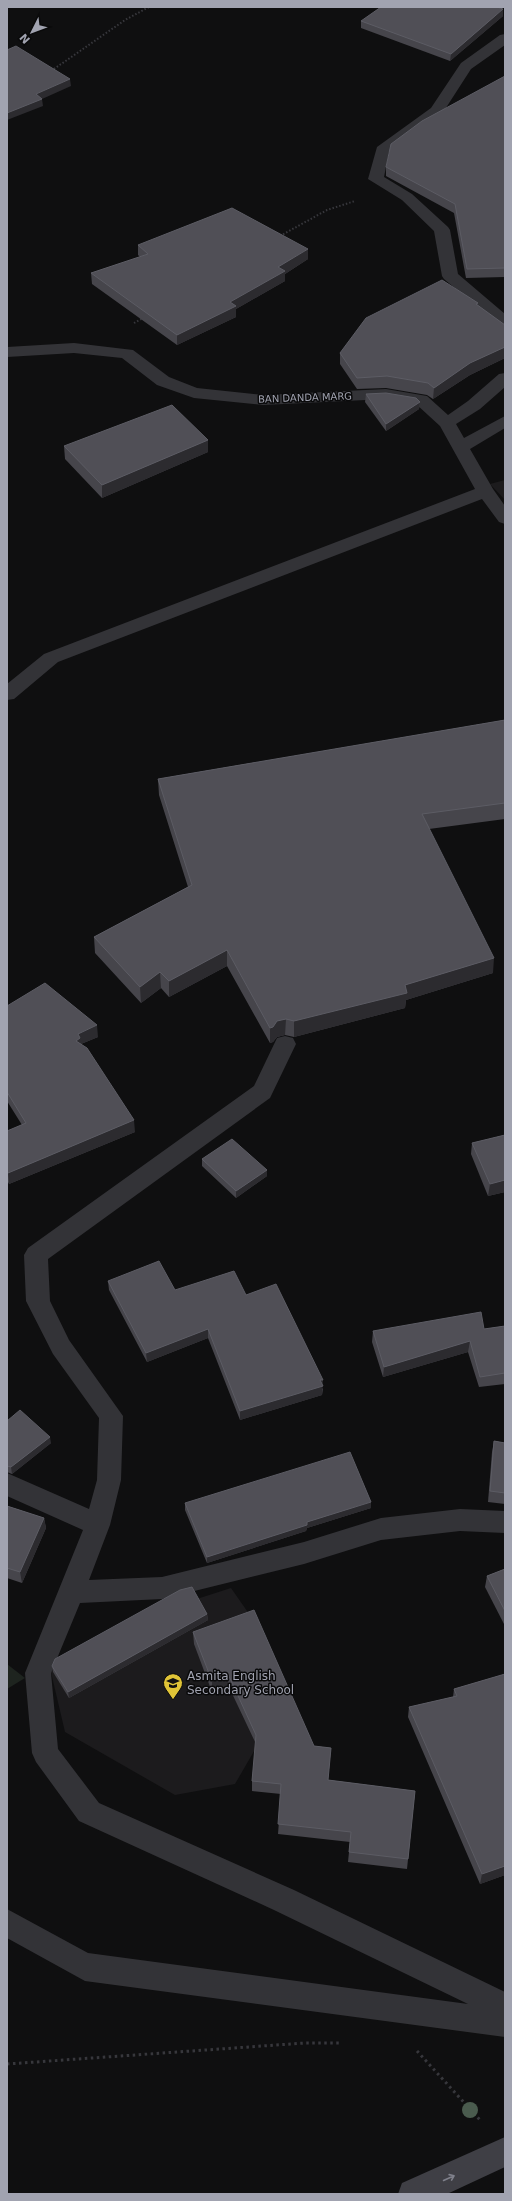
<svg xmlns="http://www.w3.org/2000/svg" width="512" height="2201" viewBox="0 0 512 2201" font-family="'DejaVu Sans',sans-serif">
  <rect width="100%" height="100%" fill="#0f0f10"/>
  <g fill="#1c1b1d">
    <polygon points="505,480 505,500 490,484"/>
    <polygon points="231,1588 254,1621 257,1746 235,1784 175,1795 65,1732 50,1668 147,1615"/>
  </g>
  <polygon fill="#1e241f" points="7,1664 25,1678 7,1689"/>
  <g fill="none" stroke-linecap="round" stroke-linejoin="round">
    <g stroke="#37373c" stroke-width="2" stroke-dasharray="1.5 2" stroke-linecap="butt">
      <polyline points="51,71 125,20 149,7"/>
      <polyline points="280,236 327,210 355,201"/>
      <polyline points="134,323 143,318"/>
    </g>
    <g stroke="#37373c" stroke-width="3" stroke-dasharray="2.5 3.5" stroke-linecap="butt">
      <polyline points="417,2051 480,2120"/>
      <polyline points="7,2064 305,2043 342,2043"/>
    </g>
    <g fill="#333337" fill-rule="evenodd">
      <polygon points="505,34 505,45 471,69 442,114 389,152 384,177 412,194 448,227 450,230 458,274 505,314 505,327 499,325 444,279 442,276 434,231 402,200 368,179 377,147 431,108 461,63 500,35"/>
      <polygon points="74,343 133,350 169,377 197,388 263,395 386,389 427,396 448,415 468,401 499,374 505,373 505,387 480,409 456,424 464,438 505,416 505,428 470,449 493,489 505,506 505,524 499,522 482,499 58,662 14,699 7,700 7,684 44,654 475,489 440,426 416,404 386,399 263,405 194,398 157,385 122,358 74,353 7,357 7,347"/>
      <polygon points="285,1036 293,1038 296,1044 270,1098 48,1259 50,1301 69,1340 123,1416 121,1480 110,1525 89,1580 162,1577 304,1542 381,1518 460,1509 505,1511 505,1533 460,1531 381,1540 304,1564 162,1599 80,1603 51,1673 58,1749 99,1803 294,1890 505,1992 505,2037 85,1981 7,1938 7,1909 88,1953 468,2004 274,1910 79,1821 36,1762 32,1753 25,1673 83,1530 7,1496 7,1473 89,1509 97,1480 99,1418 53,1354 26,1301 24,1255 28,1248 254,1086 277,1038"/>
    </g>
    <polygon fill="#3f3f45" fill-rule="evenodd" points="505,2137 505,2167 447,2194 398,2194 402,2183"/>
  </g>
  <circle fill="#4a5b4e" cx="470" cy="2110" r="8"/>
  <g fill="#46454b">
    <polygon points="503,16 450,61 361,28 361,21"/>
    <polygon points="505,76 505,277 466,278 454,213 386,176 386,167"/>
    <polygon points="138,245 308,259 285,274 285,281 236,309 236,317 177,345 92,284 91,273 140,257 138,255"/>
    <polygon points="478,306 505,325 505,358 470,375 433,399 427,395 386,388 357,389 340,364 340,353"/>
    <polygon points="366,394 420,402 419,409 386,431 365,402"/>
    <polygon points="208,440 208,452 102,498 65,459 64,446"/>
    <polygon points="505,720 505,819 429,829 493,973 406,1000 405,1008 294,1037 285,1035 277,1037 273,1042 270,1043 227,966 169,997 161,988 141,1003 95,953 94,937 188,887 159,795 158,779"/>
    <polygon points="7,1006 98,1037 81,1044 135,1132 9,1184 7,1180 7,1131 22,1125 7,1101"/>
    <polygon points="505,1135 505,1192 488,1196 471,1154 472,1143"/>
    <polygon points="202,1159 267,1170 267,1176 236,1198 202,1166"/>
    <polygon points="108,1281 175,1290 246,1295 323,1389 322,1395 240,1420 208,1338 147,1362 109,1290"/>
    <polygon points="505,1326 505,1384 479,1387 468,1352 383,1377 372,1342 373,1331 484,1329"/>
    <polygon points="7,1421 51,1443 12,1474 7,1472"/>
    <polygon points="494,1441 505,1443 505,1504 488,1502 492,1452"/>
    <polygon points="185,1503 371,1508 307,1528 306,1531 207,1563 185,1510"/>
    <polygon points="7,1506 44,1518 46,1528 22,1583 7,1578"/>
    <polygon points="505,1569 505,1626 485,1587 487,1576"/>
    <polygon points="207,1614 208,1620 69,1698 53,1672 52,1666"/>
    <polygon points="193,1632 314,1746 331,1748 328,1780 415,1791 407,1869 348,1862 350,1842 278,1834 281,1794 252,1791 252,1781 256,1744 228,1685 212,1692 194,1644"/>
    <polygon points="505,1674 505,1875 480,1884 408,1717 409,1707 453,1697 454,1689"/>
  </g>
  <g fill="#2c2b2f">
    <polygon points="503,9 503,16 450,61 451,54"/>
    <polygon points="70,79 71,86 42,99 43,106 7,120 7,113 36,94"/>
    <polygon points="308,249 308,259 285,274 285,281 236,309 236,317 177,345 177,335 230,302 278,267"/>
    <polygon points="505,347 505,358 470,375 433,399 434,388 470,363"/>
    <polygon points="420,402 419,409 386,431 386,424"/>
    <polygon points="208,440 208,452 102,498 102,485"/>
    <polygon points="227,950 227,966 169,997 169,981"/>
    <polygon points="494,958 493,973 406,1000 405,1008 294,1037 294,1021 405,985"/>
    <polygon points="160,972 161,988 141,1003 140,987"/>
    <polygon points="286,1019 285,1035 277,1037 273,1042 270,1043 270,1028 277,1021"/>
    <polygon points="97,1025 98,1037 81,1044 76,1041 78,1034"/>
    <polygon points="134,1120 135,1132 9,1184 8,1173"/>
    <polygon points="267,1170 267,1176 236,1198 236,1191"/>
    <polygon points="505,1180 505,1192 488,1196 490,1184"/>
    <polygon points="208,1329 208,1338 147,1362 146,1353"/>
    <polygon points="470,1341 468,1352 383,1377 384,1367"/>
    <polygon points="320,1380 323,1380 322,1395 240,1420 240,1411"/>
    <polygon points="50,1437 51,1443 12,1474 11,1467"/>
    <polygon points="371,1502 371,1508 307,1528 306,1531 207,1563 207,1557 307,1522"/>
    <polygon points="44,1518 46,1528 22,1583 20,1572"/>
    <polygon points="207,1614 208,1620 69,1698 68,1692"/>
    <polygon points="228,1674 228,1685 212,1692 212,1681"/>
    <polygon points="505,1866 505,1875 480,1884 482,1874"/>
  </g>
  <g fill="#504f56" stroke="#5c5c64">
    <polygon points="381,7 497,7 503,9 451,54 361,21"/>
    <polygon points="16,46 70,79 36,94 42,99 7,113 7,50"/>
    <polygon points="505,76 505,268 467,269 455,204 386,167 391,144 422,121"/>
    <polygon points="232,208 308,249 278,267 285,271 230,302 236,306 177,335 91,273 148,254 138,245"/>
    <polygon points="442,280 478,303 476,304 505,325 505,347 470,363 434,388 428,383 387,376 357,378 340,353 366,318"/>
    <polygon points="386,393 416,398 420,402 386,424 366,394"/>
    <polygon points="172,405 208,440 102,485 64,446"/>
    <polygon points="505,720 505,803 422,814 494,958 405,985 407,993 294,1021 286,1019 277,1021 273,1027 270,1028 227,950 169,981 160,972 140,987 94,937 192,885 158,779"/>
    <polygon points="45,983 97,1025 78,1034 80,1038 76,1041 87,1048 134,1120 8,1173 7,1171 7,1131 26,1123 7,1092 7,1006"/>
    <polygon points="505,1135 505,1180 490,1184 472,1143"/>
    <polygon points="232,1139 267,1170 236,1191 202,1159"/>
    <polygon points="159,1261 175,1290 234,1271 246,1295 276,1284 323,1380 320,1380 323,1386 240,1411 208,1329 146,1353 108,1281"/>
    <polygon points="481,1312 484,1329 505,1326 505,1373 480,1377 470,1341 384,1367 373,1331"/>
    <polygon points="20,1410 50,1437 11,1467 7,1466 7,1421"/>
    <polygon points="494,1441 505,1443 505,1493 490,1491"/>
    <polygon points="350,1452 371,1502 307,1522 307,1525 207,1557 185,1503"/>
    <polygon points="7,1506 44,1518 20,1572 7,1568"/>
    <polygon points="505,1569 505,1611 487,1576"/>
    <polygon points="192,1587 207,1614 68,1692 52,1666 55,1659 180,1590"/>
    <polygon points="254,1610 314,1746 331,1748 328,1780 415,1791 408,1859 349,1852 351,1832 278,1824 281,1784 252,1781 256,1735 228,1674 212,1681 193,1632"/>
    <polygon points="505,1674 505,1866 482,1874 409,1707 457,1696 454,1689"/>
  </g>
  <defs><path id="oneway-shaft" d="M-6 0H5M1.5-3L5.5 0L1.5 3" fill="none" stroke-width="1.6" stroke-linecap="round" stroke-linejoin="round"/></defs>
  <use stroke="#7f808b" href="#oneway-shaft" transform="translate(449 2178) rotate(-24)"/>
  <defs>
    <g id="school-pin" transform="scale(1)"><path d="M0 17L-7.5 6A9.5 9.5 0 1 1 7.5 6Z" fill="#e0c437" stroke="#0a0a0b"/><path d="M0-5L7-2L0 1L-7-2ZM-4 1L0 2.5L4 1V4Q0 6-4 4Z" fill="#111"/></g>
  </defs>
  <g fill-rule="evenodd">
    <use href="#school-pin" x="173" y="1683"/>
  </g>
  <g text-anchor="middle" stroke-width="3" stroke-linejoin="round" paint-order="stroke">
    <g font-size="10" fill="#a1a3b0" stroke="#0a0a0b">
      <text transform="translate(305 397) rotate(-2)" y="4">BAN DANDA MARG</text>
    </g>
    <g font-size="12" fill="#a1a3b0" stroke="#0a0a0b" text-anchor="start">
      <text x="187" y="1680">Asmita English<tspan x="187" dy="14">Secondary School</tspan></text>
    </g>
  </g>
  <rect width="512" height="2201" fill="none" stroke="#a1a3b0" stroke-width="16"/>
  <g transform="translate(32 32) rotate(228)" stroke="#0a0a0b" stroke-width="3" paint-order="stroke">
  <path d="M0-3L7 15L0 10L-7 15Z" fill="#a1a3b0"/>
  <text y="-6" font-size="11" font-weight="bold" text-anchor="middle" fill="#a1a3b0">N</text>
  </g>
</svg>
